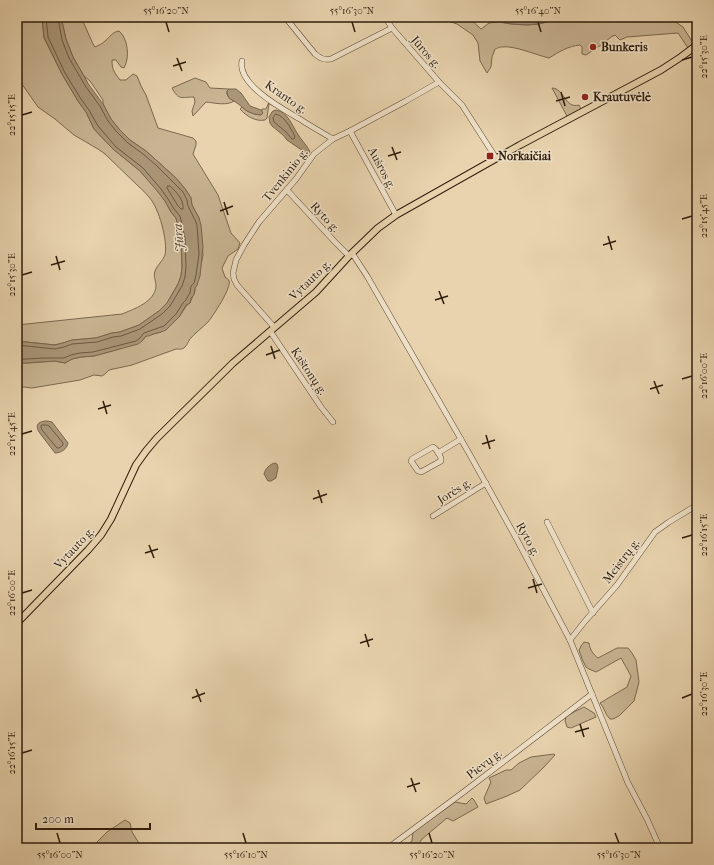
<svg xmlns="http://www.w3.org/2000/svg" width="714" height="865" viewBox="0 0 714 865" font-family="'IM FELL French Canon',serif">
  <rect width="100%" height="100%" fill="#e8d3ae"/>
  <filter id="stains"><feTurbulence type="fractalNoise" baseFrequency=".005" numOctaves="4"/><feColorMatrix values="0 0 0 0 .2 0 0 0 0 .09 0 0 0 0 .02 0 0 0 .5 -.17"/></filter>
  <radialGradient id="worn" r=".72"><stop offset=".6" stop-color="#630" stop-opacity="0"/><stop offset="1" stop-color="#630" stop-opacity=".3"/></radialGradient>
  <g fill="#c8b492" stroke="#7b684e">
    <path d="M17,17h25l2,21 18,36 16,27 8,11 8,17 19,20 27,22 18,20 7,10 6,11 5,6 5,21 1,28 -1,9 -3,8 -11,19 -8,8 -20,14 -19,7 -8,1 -16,5 -24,2 -9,3 -9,2 -37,-4v-16l105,-11c12,-5 33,-12 34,-28 0,-5 -3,-10 -1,-15 2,-6 8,-10 10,-16 3,-14 -6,-47 -16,-58 -4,-5 -10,-10 -15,-15 -10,-9 -19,-19 -29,-28l-7,-5 -24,-14 -19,-16 -17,-12 -21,-30z"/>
    <path d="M61,17h20l12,27 2,3c4,-2 7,-3 10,-6 5,-4 7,-9 14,-10 9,7 11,27 5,37l-3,-1 -5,-7h-4c0,10 2,12 8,20h6l7,-6 4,2 4,10 5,9 12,33 35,10 3,3v4l-3,9 25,41 13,38 9,10 -2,6 -10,7 -6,12 3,9c1,1 4,2 4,4 3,6 -16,35 -21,41 -6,6 -13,11 -18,17 -2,3 -3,6 -5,8 -3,3 -6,2 -9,2l-44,16 -23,5 -4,4 -3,2 -8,-1 -14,5 -48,8 -8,-1 -7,1v-25h10l28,-2 10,2 7,-4 9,-2 13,-1 25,-7 24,-9 3,-4 15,-4 18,-15 8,-12 3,-2 5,-12v-3l2,-3 6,-30 -4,-37 -7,-13 -1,-7 -5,-8 -10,-12 -30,-27 -16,-11 -11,-11 -8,-10 -8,-15v-4l-13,-19 -6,-5 -11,-19 -7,-18z"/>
    <path d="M425,17h43l13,12 8,-6 10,-1 12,2 17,1 11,-1 27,-7h102l15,10 10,16 -3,8 -12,-18 -51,4 -7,3 -5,-5 -4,2 -7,6 -18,12 -4,-1v-7l-2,-2c-12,1 -21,7 -31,13 -13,-3 -35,-13 -48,-11 -1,0 -6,2 -6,2l-3,8 -1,10 -4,6 -7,-12 -2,-18 -5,-8 -16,-11 -18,-6 -9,2z"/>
    <path d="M195,78l11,4 4,6 19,1 -2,2c-1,5 3,8 7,10 -7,5 -19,2 -28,1l-13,14 -1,-5 3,-9 -1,-5c-13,0 -15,4 -22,-9z"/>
    <path d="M552,88c12,0 13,21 27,17l3,6 -14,7z"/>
    <path d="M269,102l8,6 -7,-4h-1l-2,14 -2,2c-9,2 -19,-4 -25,-11l2,-2c5,5 11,7 19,8l1,-6h4z"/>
    <path d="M584,642l5,1c1,7 4,11 9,15l19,-10h11l4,5 4,7 3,22 -5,19 -15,15 -6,3h-3c-5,-4 -5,-11 -10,-16l27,-16 4,-11 -10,-18 -25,14 -7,-3 -3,-2 -4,-8 -3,-9 2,-4z"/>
    <polygon points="584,707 594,713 596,717 571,728 567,727 565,721 566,716"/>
    <polygon points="554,754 555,755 544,767 520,790 507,796 486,804 484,798 491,782 489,778 506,770 511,770 519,763 531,757"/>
    <path d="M472,798l2,2 4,7 -25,14 -6,-3 -25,21 -6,9h-23c5,-4 8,-6 14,-3l5,-4 1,-9 42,-30 11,2z"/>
    <polygon points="125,820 130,823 132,832 142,848 91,848 107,832"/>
  </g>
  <g fill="#a99577" stroke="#78654c">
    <polygon points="42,17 61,17 66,39 73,57 89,85 103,104 111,119 119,129 130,140 146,151 176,178 186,190 191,198 192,205 199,218 201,225 203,247 200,276 197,285 195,288 194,295 191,298 190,303 186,305 179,317 166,330 161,332 153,334 149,336 146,336 141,342 138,344 94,356 81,357 72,359 65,363 55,361 27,363 17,363 17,341 55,345 63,343 72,340 96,338 112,333 120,332 139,325 159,311 167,303 178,284 181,276 182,267 181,239 176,218 171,212 165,201 158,192 140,171 113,149 94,129 86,112 78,101 62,74 44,37"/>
    <path d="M485,17h81c-9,2 -18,5 -28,7 -17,2 -37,0 -53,-7z"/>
    <polygon points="229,89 236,89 241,93 250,106 261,110 263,113 261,115 254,114 247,111 237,103 229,98 227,93 227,91"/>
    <path d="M276,110c11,1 16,15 21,23 4,7 10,12 13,19l-4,1 -19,-13 -4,-5 -11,-9 -2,-3 -1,-6 3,-5 1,-1z"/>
    <path d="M45,421h3l4,1 16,21c-1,6 -7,10 -13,10l-16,-21c-4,-7 -1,-10 6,-11z"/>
    <path d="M275,463l2,1 1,4 -2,10 -5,3h-3l-4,-7c1,-5 6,-10 11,-11z"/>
  </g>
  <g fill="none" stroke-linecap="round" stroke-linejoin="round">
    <g stroke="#6c5841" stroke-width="1">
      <path d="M497,17c17,5 35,4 53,0"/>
      <path d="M276,114c10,3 14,14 19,22l-1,3h-2l-6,-7 -12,-10 -1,-4z"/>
      <path d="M168,186h2c6,6 14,13 13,23h-2l-3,-3 -11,-18z"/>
      <polyline points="17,345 55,349 64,347 72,344 97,342 113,337 121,336 140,329 162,314 170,306 182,286 185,277 186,267 185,238 180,216 174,209 168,199 161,189 143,168 116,147 98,126 89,110 81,99 65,73 48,37 46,17"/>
      <polyline points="17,359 27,359 43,358 64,358 71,355 80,353 93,352 136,341 139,339 144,333 164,326 176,314 183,303 186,300 188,296 190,293 191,286 194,283 196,275 199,254 197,225 195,220 188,206 187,200 183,192 157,166 143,154 128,143 116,131 108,121 100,106 86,87 69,58 62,40 58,17"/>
      <polygon points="42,425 47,425 49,426 63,443 63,445 59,448 57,448 42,430 41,427"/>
    </g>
    <g stroke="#5c4a34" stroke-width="6">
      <g id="minor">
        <path d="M285,17l30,37c6,5 9,6 16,5l61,-31"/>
        <polyline points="385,17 392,28 439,82 462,105 496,158"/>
        <path d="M242,61c-5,23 39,47 56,57 11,7 23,14 35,21"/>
        <polyline points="350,131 396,215"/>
        <polyline points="287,190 335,242 349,256"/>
        <polyline points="352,253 367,276 470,455 515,536 570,640 628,783 647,819 660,848"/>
        <polyline points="274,327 237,285 234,279 233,273 236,260 244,245 259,222 296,179 314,154 333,139 350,131 406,101 439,82"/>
        <polyline points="270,331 321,407 333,422"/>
        <path d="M433,447c4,2 6,7 8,11v3l-20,11 -3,-1 -7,-10 1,-2z"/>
        <polyline points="438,453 461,439"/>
        <polyline points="433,516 486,483"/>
        <polyline points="547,522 593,613"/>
        <polyline points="570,640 586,620 617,585 655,532 669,522 697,505"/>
        <polyline points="388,848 465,791 592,694"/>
      </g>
    </g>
    <g stroke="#2e1c0b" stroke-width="8">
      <polyline id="major" points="17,623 88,550 101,535 111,519 136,465 146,451 157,438 233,363 316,292 349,256 378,228 396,215 520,145 661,70 681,57 697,45"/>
    </g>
    <use href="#minor" stroke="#f0e2ca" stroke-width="5"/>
    <use href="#major" stroke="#e8d3ae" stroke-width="6"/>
  </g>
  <path fill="none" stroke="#2e1c0b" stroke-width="1.5" d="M166,22l3,10M352,22l3,10M538,22l3,10M177,58l5,13M682,60l10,-3M173,66l13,-4M561,92l4,14M556,101l14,-4M22,115l10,-3M392,147l5,13M388,156l13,-4M224,202l4,13M220,211l13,-5M682,219l10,-3M608,236l4,14M603,245l13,-4M56,256l4,14M51,265l14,-4M22,275l10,-3M439,291l5,13M435,300l13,-4M271,346l4,13M266,355l14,-5M682,379l10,-3M654,381l5,13M650,389l13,-4M103,401l4,13M98,409l13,-4M22,434l10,-3M486,435l4,14M482,444l13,-4M318,490l4,13M313,499l14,-5M682,538l10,-3M149,545l5,13M145,553l13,-4M533,579l4,14M528,588l14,-4M22,593l10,-3M365,634l4,13M360,643l13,-4M196,689l5,13M192,698l13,-5M682,698l10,-4M580,724l4,13M575,732l14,-4M22,753l10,-3M411,778l5,14M407,787l13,-4M57,833l3,10M243,833l3,10M429,833l3,10M615,833l4,10"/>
  <g fill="#8f2418" stroke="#f0e2ca" stroke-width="1.5">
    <circle cx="593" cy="47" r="4"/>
    <circle cx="585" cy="97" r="4"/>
    <rect x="486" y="152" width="8" height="8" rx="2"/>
  </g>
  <g text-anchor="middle" stroke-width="3" stroke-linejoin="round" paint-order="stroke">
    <g font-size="12" font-weight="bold" fill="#2e1c0b" stroke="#f0e2ca" text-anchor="start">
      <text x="601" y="51">Bunkeris</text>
      <text x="593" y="101">Krautuvėlė</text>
      <text x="498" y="160">Norkaičiai</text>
    </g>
    <g font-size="12" fill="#2e1c0b" stroke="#f0e2ca">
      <text transform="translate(426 52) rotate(49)" y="4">Jūros g.</text>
      <text transform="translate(286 97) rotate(35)" y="4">Kranto g.</text>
      <text transform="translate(382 168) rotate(62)" y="4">Aušros g.</text>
      <text transform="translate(285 175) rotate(-51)" y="4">Tvenkinio g.</text>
      <text transform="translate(325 217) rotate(47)" y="4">Ryto g.</text>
      <text transform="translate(310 280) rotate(-44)" y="4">Vytauto g.</text>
      <text transform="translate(309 371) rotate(56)" y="4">Kaštonų g.</text>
      <text transform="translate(454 491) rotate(-32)" y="4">Jorės g.</text>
      <text transform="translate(528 539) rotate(61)" y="4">Ryto g.</text>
      <text transform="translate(74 548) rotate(-47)" y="4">Vytauto g.</text>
      <text transform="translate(621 561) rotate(-53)" y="4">Meistrų g.</text>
      <text transform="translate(484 764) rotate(-37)" y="4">Pievų g.</text>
    </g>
    <g font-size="13" font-style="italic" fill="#594631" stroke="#f0e2ca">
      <text transform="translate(178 238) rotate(-96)" y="5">Jūra</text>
    </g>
  </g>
  <rect width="714" height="865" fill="none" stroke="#e8d3ae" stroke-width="44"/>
  <path d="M36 823v6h114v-6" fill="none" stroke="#2e1c0b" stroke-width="2"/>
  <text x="42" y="823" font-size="12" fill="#2e1c0b" stroke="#f0e2ca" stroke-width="3" paint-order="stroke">200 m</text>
  <rect x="22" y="22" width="670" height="821" fill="none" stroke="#2e1c0b" stroke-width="1.5"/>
  <g font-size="10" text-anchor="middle" fill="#2e1c0b">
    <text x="166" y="14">55°16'20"N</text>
    <text x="352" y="14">55°16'30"N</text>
    <text x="538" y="14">55°16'40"N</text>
    <text transform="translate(703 57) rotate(-90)" y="4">22°15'30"E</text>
    <text transform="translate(11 115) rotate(-90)" y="4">22°15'15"E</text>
    <text transform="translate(703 216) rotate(-90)" y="4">22°15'45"E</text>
    <text transform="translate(11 275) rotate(-90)" y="4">22°15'30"E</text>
    <text transform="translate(703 376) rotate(-90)" y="4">22°16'00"E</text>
    <text transform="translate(11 434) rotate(-90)" y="4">22°15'45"E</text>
    <text transform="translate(703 535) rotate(-90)" y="4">22°16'15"E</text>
    <text transform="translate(11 593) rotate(-90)" y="4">22°16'00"E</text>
    <text transform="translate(703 694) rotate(-90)" y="4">22°16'30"E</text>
    <text transform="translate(11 753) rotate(-90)" y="4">22°16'15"E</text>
    <text x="60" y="858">55°16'00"N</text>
    <text x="246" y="858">55°16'10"N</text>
    <text x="432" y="858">55°16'20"N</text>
    <text x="619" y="858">55°16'30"N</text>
  </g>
  <rect width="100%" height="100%" filter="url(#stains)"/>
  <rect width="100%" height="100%" fill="url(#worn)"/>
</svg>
